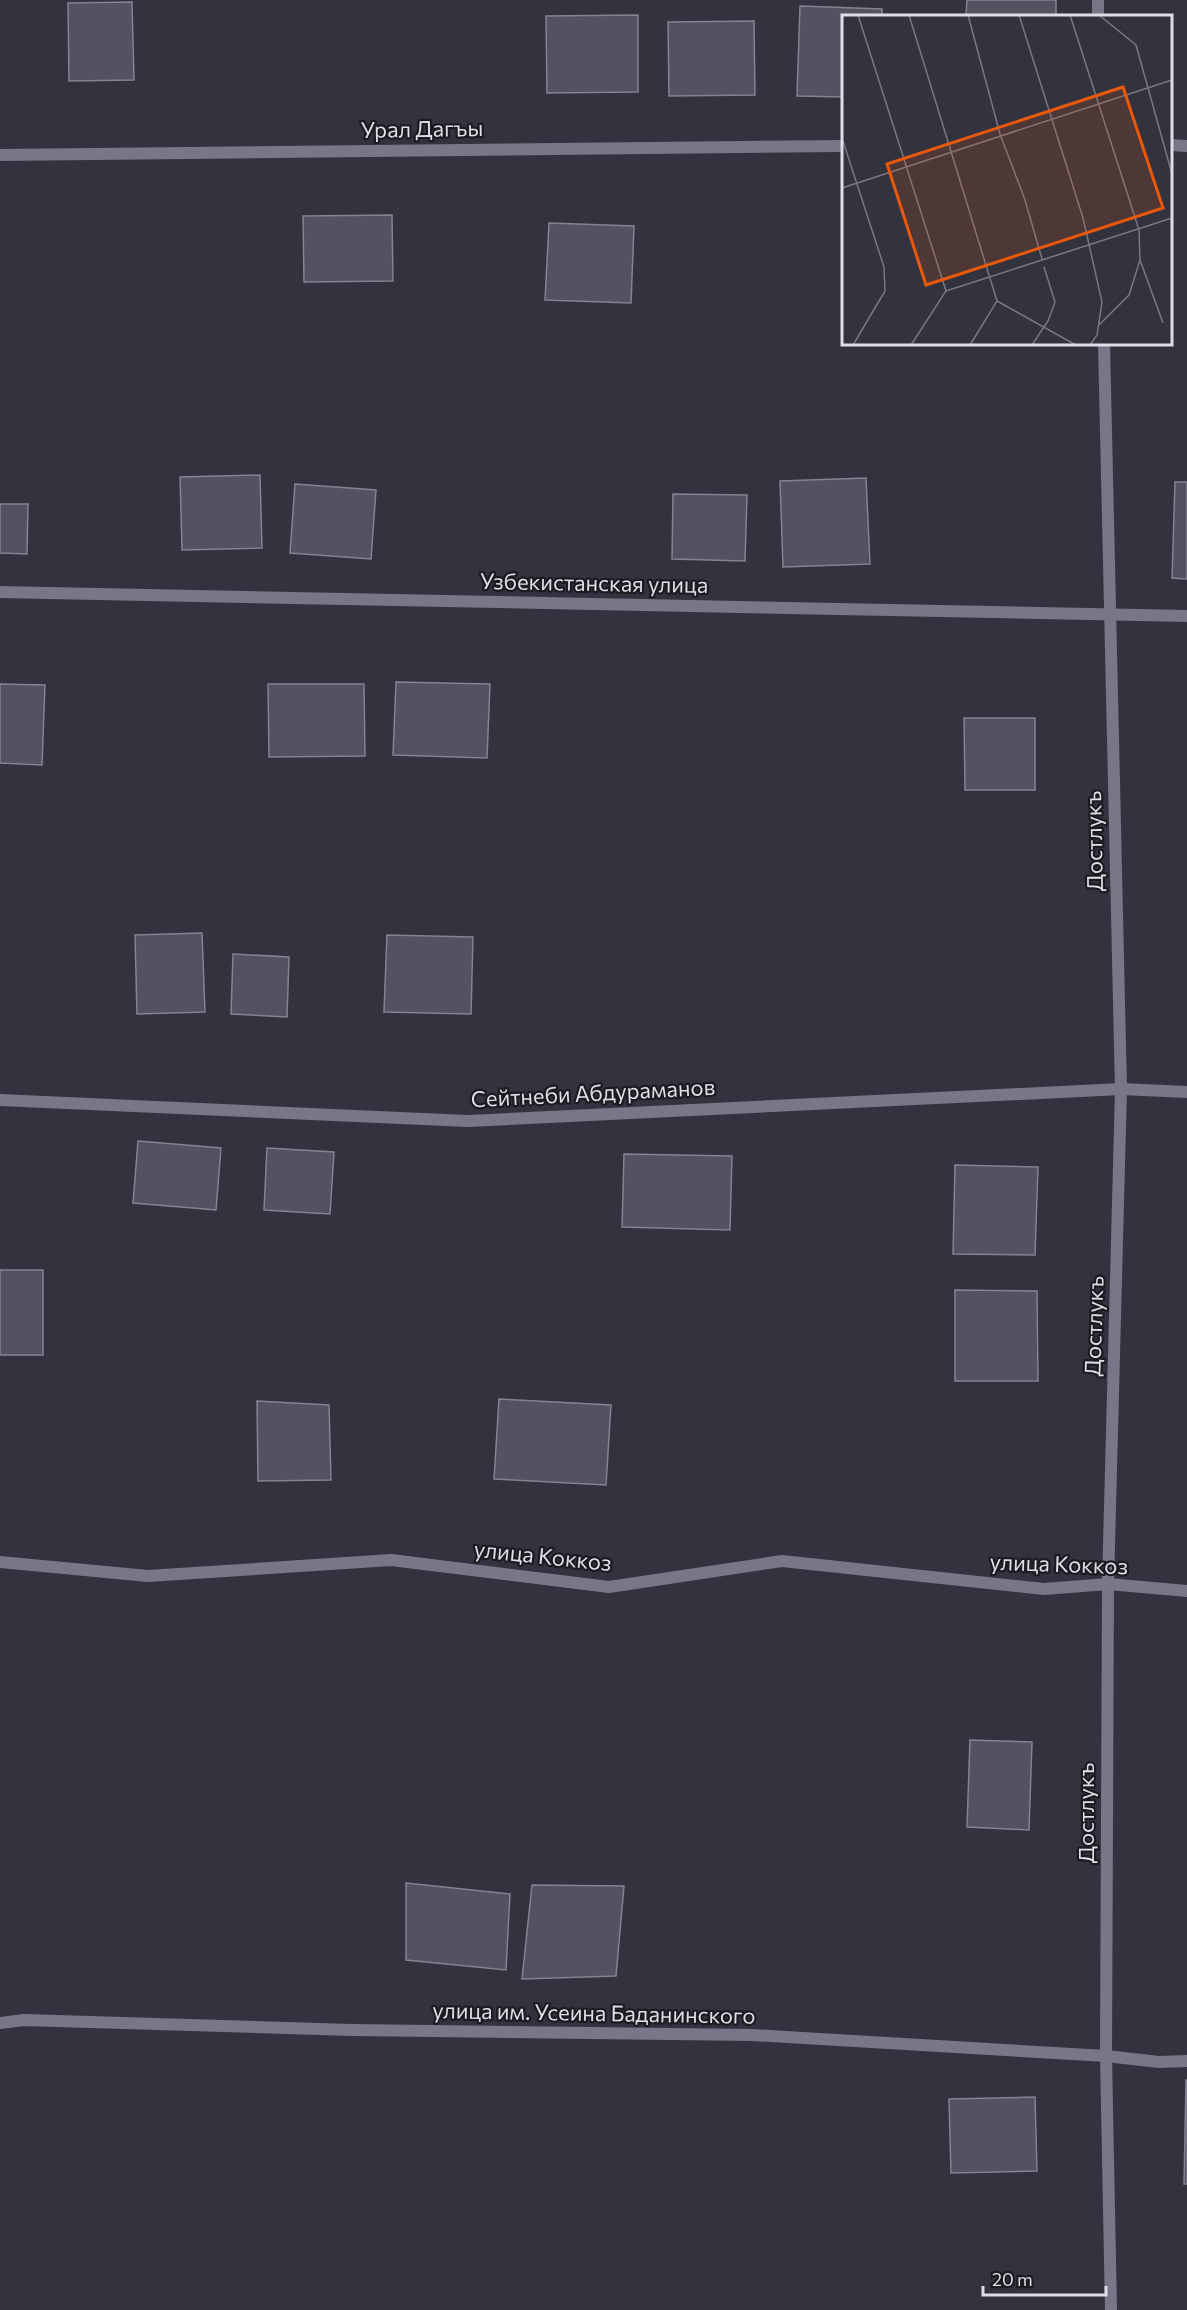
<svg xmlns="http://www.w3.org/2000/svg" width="1187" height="2310" viewBox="0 0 1187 2310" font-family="Commissioner,sans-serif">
  <rect width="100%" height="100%" fill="#33323f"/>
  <g fill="#535260" stroke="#848391" stroke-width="1.5">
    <polygon points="967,0 1056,0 1056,16 966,16"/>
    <polygon points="132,2 134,80 69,81 68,3"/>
    <polygon points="800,6 882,9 882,16 844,16 844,97 797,96"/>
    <polygon points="638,15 638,92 547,93 546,16"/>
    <polygon points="754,21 755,95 669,96 668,22"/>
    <polygon points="392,215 393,281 304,282 303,216"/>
    <polygon points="549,223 634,226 631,303 545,300"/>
    <polygon points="260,475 262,548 182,550 180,477"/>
    <polygon points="866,478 870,564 783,567 780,481"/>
    <polygon points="1175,482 1187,482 1187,579 1172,578"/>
    <polygon points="295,484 376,490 371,559 290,553"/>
    <polygon points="673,494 747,495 745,561 672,559"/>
    <polygon points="0,504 28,504 27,554 0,553"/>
    <polygon points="396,682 490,684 487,758 393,755"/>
    <polygon points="0,684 45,685 42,765 0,763"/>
    <polygon points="268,684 364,684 365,756 269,757"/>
    <polygon points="964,718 1035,718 1035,790 965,790"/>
    <polygon points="202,933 205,1012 137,1014 135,935"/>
    <polygon points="387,935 473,937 471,1014 384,1012"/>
    <polygon points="233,954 289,957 287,1017 231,1014"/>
    <polygon points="138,1141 221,1148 216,1210 133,1203"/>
    <polygon points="267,1148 334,1152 330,1214 264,1210"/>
    <polygon points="624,1154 732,1156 730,1230 622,1227"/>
    <polygon points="955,1165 1038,1167 1035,1255 953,1254"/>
    <rect x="0" y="1270" width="43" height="85"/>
    <polygon points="955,1290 1037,1291 1038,1381 955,1381"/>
    <polygon points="499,1399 611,1405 606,1485 494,1479"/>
    <polygon points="257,1401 329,1405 331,1480 258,1481"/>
    <polygon points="970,1740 1032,1742 1029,1830 967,1827"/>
    <polygon points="406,1883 510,1894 506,1970 406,1960"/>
    <polygon points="532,1885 624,1886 616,1976 522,1979"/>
    <polygon points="1186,2080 1187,2080 1187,2184 1184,2184"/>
    <polygon points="1035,2097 1037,2171 951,2173 949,2099"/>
  </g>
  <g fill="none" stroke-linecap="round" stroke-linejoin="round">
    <g stroke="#778" stroke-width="12">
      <polyline points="1098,0 1098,16"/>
      <polyline points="1170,145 1187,146"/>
      <polyline points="0,155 844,146"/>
      <polyline points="1104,344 1121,1089 1108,1584 1106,2056 1111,2310"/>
      <polyline points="0,592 1187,616"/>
      <polyline points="0,1100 468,1121 1121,1089 1187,1092"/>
      <polyline points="0,1562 148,1576 391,1560 609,1587 782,1561 1044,1589 1108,1584 1187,1591"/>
      <polyline points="0,2023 24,2020 352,2030 752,2035 1106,2056 1159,2062 1187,2061"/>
    </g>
  </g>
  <g text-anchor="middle" stroke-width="4.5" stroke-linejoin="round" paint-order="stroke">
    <g font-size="22" fill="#dfdee6" stroke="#1b1b21">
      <text transform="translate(422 129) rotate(-1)" y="8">Урал Дагъы</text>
      <text transform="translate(594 583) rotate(1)" y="8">Узбекистанская улица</text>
      <text transform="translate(1094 841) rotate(-91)" y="8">Достлукъ</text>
      <text transform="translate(593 1093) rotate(-3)" y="8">Сейтнеби Абдураманов</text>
      <text transform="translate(1094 1326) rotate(-88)" y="8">Достлукъ</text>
      <text transform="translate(543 1556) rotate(6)" y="8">улица Коккоз</text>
      <text transform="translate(1059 1564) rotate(2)" y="8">улица Коккоз</text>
      <text transform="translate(1086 1813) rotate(-90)" y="8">Достлукъ</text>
      <text transform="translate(594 2013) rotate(1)" y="8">улица им. Усеина Баданинского</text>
    </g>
  </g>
  <g transform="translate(842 15)">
    <rect width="330" height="330" fill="#33323f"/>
    <path fill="none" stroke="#787782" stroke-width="1.5" d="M16,0l88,276 -35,54M67,0l88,286 -27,44M126,0l32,119 25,66 17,59M177,0l64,203 19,84 -5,33 -7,10M228,0l69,215 1,30 23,63M257,0l37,30 36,129M0,123l42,129 1,24 -32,54M0,173l330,-108M104,276l226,-73M155,286l79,44M257,310l30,-30 11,-35M190,330l16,-24 7,-19 -11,-35"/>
    <path fill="#e8590c" fill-opacity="0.15" stroke="#e8590c" stroke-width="3" d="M281,72l40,121 -237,77 -39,-121z"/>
    <rect width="330" height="330" fill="none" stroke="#dfdee6" stroke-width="3"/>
  </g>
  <path d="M983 2286v9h123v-9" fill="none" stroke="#dfdee6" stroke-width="3"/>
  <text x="992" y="2286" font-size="18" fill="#dfdee6" stroke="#1b1b21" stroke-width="4.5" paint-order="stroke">20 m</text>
</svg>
